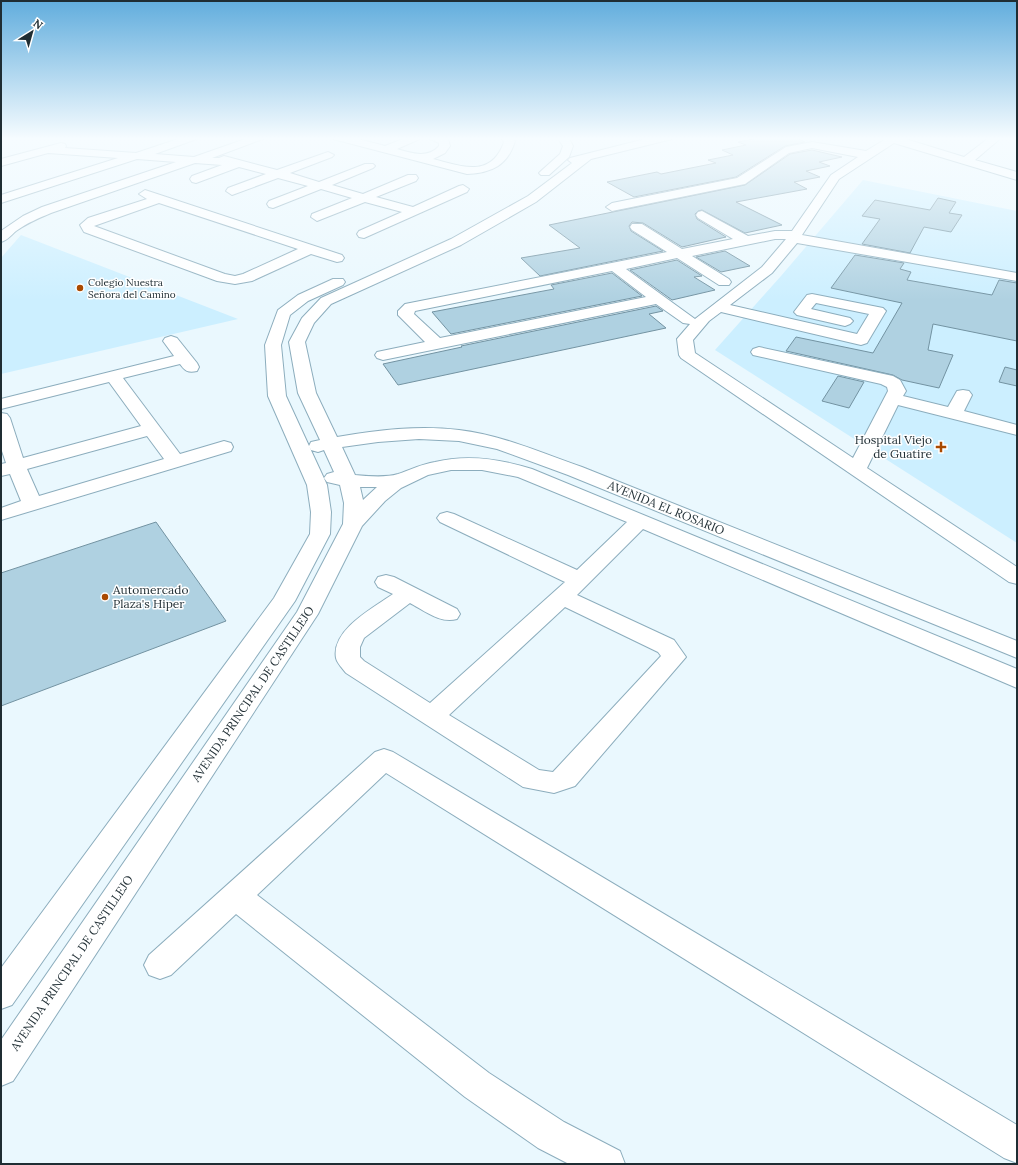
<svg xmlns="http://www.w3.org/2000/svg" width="1018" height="1165" viewBox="0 0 1018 1165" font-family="Lora,serif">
  <rect width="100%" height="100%" fill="#eaf8fe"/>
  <g fill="#ccefff">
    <polygon points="863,180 1017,211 1017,543 715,350 781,276"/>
    <polygon points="21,235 238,319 1,374 1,258"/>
  </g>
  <g fill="#afd1e1" stroke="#7393a2">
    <polygon points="764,137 795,137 805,142 785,146 736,177 634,197 607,182 657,172 661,174 716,163 708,160 733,155 722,150 746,145 738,142"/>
    <polygon points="812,150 842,157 819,162 830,166 806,171 820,177 794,182 807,189 736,202 782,225 745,233 702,210 698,211 695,214 697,219 726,237 682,247 643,223 632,222 629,226 631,231 663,251 540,276 521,258 580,248 549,225 745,185 790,154"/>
    <polygon points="938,198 956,202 949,213 962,215 951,232 924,227 910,253 862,244 880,219 862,216 875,200 930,210"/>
    <polygon points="725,251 750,266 721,272 696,257"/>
    <polygon points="855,255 904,263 900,269 911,272 907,280 992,295 999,280 1017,283 1017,341 933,324 928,350 953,355 939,388 902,380 893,375 786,351 796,337 873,353 902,303 831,288"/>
    <polygon points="677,260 702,276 694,277 715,290 672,300 630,270"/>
    <polygon points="612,273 642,296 451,334 432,312 554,289 551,285"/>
    <polygon points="656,306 663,311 649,314 666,328 398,385 383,364 462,347 461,346"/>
    <polygon points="1005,367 1017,370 1017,386 999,382"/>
    <polygon points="838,376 864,382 849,408 822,401"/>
    <polygon points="156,522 226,621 1,706 1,573"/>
  </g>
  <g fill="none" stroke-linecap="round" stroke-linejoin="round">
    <g stroke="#8cadbd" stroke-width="2">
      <g id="minor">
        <polygon points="1,137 10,137 1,142"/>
        <path d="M184,137h18l-47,17 39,3 57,-20h17l-56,21h7l5,-2 53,14 51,-18 6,3 -2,2 -42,16 29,9 46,-18h8l2,2 -2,2 -41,17 31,9 45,-19h8l2,3 -2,3 -40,16 37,10 46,-21 4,-1 6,4 -2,3 -103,46 -5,-1 -2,-3 2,-3 43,-19 -37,-10 -48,19 -6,-4 1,-3 40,-16 -31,-9 -48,19 -4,-1 -2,-3 2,-3 39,-15 -30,-8 -46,17 -6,-4 2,-3 38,-14 -27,-7 -43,16 -4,-1 -2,-3 2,-3 30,-11 -27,-2 -144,50c-12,5 -24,10 -35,18 -5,4 -8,9 -15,11v-11l22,-15 19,-9 134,-45 -39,-3 -136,44v-8l117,-37 -70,-5 -47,13v-7l60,-16 4,1 1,2 -1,2 71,5z"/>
        <path d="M332,137h19l34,9 23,-9h16l-27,12c14,4 31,10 42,-3v-3l-13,-6 22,2 2,7 -5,7 -12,6c28,7 58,20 71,-17l-4,-5h12l3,4c-7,24 -23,32 -48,33l-134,-35z"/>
        <polygon points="557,137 568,137 573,146 569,157 549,175 541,175 539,173 541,171 560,154 563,146"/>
        <path d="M653,137h20l-1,2 -81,20 -55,43 -75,43 -130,59 -17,19 -9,19 11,51 21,44c40,-7 81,-12 122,-7 43,5 82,23 123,37l435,174v17l-449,-183 -71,-26 -38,-8 -40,-2 -41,3 -36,5 13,28c12,1 30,3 43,-1 12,-4 24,-10 37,-12 33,-8 65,-3 97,7l485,200v19l-374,-159 -66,66 97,45 12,17 -111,129 -21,7 -31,-6 -177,-114c-3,-4 -9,-10 -10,-15 -5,-28 37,-50 57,-64l-15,-7 -3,-5 3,-5 8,-2 8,2 63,32 3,5 -3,5c-16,5 -32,-8 -47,-16l-46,35 -4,9v10l4,4 66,42 135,-121 -125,-60 -3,-4 3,-4 7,-2 7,2 123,56 50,-48 -109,-45 -36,-7h-31l-23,5 -27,13 -16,13 -23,25 -44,88 -305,467 -12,5v-46l296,-428 46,-88 1,-21 -4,-18 -13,-3 -3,-4 3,-4 7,-2 -10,-22 -6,2 -7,-2 -2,-4 18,39 4,27 -1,22 -35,67 -283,404 -11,4v-41l273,-370 36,-64 1,-22 -4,-27 -39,-89 -3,-51 13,-35 20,-15 35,-16h10l2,3 -2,3 -35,16 -18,14 -9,30 5,51 23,50 2,-4 9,-2 -22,-47 -9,-51 13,-24 19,-20 130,-59 77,-43 44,-33 -4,-3 2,-2zM360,487h17l-14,13zM565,607l93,45 3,4 -108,116 -14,-2 -90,-55z"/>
        <path d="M881,137h18l65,20 26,-20h12l-27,23 42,12v8l-123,-37 -55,36 -37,56 215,38v8l-220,-38 -25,30 -42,32 127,29 12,-20 -53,-11 -5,6 39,9 3,3 -3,3 -5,2 -48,-11 -3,-3 13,-17 5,-1 71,14 3,3 -19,32 -6,2 -140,-33 -12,9 -16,19 2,13 158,105 35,-67 -1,-4 -6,-3 -128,-29 -2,-3 2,-3 6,-2 134,29 7,4 6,11 -3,5 45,11 9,-16 6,-1 6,1 3,4 -8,16 53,14v10l-119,-30 -31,63 150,99v17l-8,-2 -328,-224 -2,-3 -2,-16 13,-15 -7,-1 -27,-19 -273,56 -6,-2 -2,-3 2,-3 48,-10 -27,-27v-4l7,-7 262,-52 -35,-22 -2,-3 2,-3h10l40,25 51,-10 -35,-21 -2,-3 2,-3 4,-1 46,25 27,-5h17l39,-56 27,-18 -46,-9 -23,5 -44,31 -133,27 -6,-4 6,-4 125,-25 49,-31 26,-5 54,9 18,-11zM775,239h11l-24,28 -67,52 -69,-50 51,-11 42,27h10l2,-3 -2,-3 -37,-23zM612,271l34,26 -206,41 -26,-24 1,-3z"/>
        <path d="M145,190l197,65 2,3 -2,3 -5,1 -26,-8 -59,27 -17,3 -18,-3 -133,-49 -4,-7 8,-7 59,-19 -8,-5zM159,203l139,46 -55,25 -8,2 -10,-2 -131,-48z"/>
        <path d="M171,336l6,2 20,25 2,4 -2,4c-9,2 -12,0 -17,-7l-57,14 57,76 44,-13 7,2 2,4 -2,4 -230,69v-12l20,-7 -11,-27 -9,2v-12l5,-1 -5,-15v-35l6,1 3,4 13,40 118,-32 -32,-44 -108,27v-10l173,-43 -11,-15 2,-3zM147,436l17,23 -125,37 -12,-27z"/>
        <polygon points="384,749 393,752 1017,1125 1017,1163 1004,1158 386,773 257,895 489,1073 564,1122 620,1151 625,1164 569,1164 538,1148 465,1097 236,914 171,975 160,979 149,975 144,965 149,955 375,752"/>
      </g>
    </g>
    <use href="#minor" fill="#fff" fill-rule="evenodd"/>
  </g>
  <linearGradient id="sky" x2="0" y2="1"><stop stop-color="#61addd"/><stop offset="0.46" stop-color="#f6fcff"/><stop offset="1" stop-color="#f6fcff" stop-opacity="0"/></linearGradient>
  <rect width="1018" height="301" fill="url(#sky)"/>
  <g fill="#a94900" stroke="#fff" stroke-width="1.5">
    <circle cx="80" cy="288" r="4"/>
    <path d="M939 441h4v4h4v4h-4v4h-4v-4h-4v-4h4z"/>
    <circle cx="105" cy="597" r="4"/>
  </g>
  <g text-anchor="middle" stroke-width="3" stroke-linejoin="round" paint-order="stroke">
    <g font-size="10" fill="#1f2d33" stroke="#fff" text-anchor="start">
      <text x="88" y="286">Colegio Nuestra<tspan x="88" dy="12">Señora del Camino</tspan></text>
    </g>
    <g font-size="12" fill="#1f2d33" stroke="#fff" text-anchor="end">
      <text x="932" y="444">Hospital Viejo<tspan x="932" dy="14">de Guatire</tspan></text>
      <text x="113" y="594" text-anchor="start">Automercado<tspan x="113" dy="14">Plaza's Hiper</tspan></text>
    </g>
    <g font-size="12" fill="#1f2d33" stroke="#fff">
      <text transform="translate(666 508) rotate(22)" y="4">AVENIDA EL ROSARIO</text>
      <text transform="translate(253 694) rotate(-56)" y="4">AVENIDA PRINCIPAL DE CASTILLEJO</text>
      <text transform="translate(72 963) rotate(-56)" y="4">AVENIDA PRINCIPAL DE CASTILLEJO</text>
    </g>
  </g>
  <rect width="1018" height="1165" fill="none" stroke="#1f2d33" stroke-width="4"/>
  <g transform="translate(32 32) rotate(37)" stroke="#ffffff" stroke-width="3" paint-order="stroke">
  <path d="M0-3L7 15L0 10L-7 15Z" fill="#1f2d33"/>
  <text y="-6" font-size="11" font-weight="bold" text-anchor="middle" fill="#1f2d33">N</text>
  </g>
</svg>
